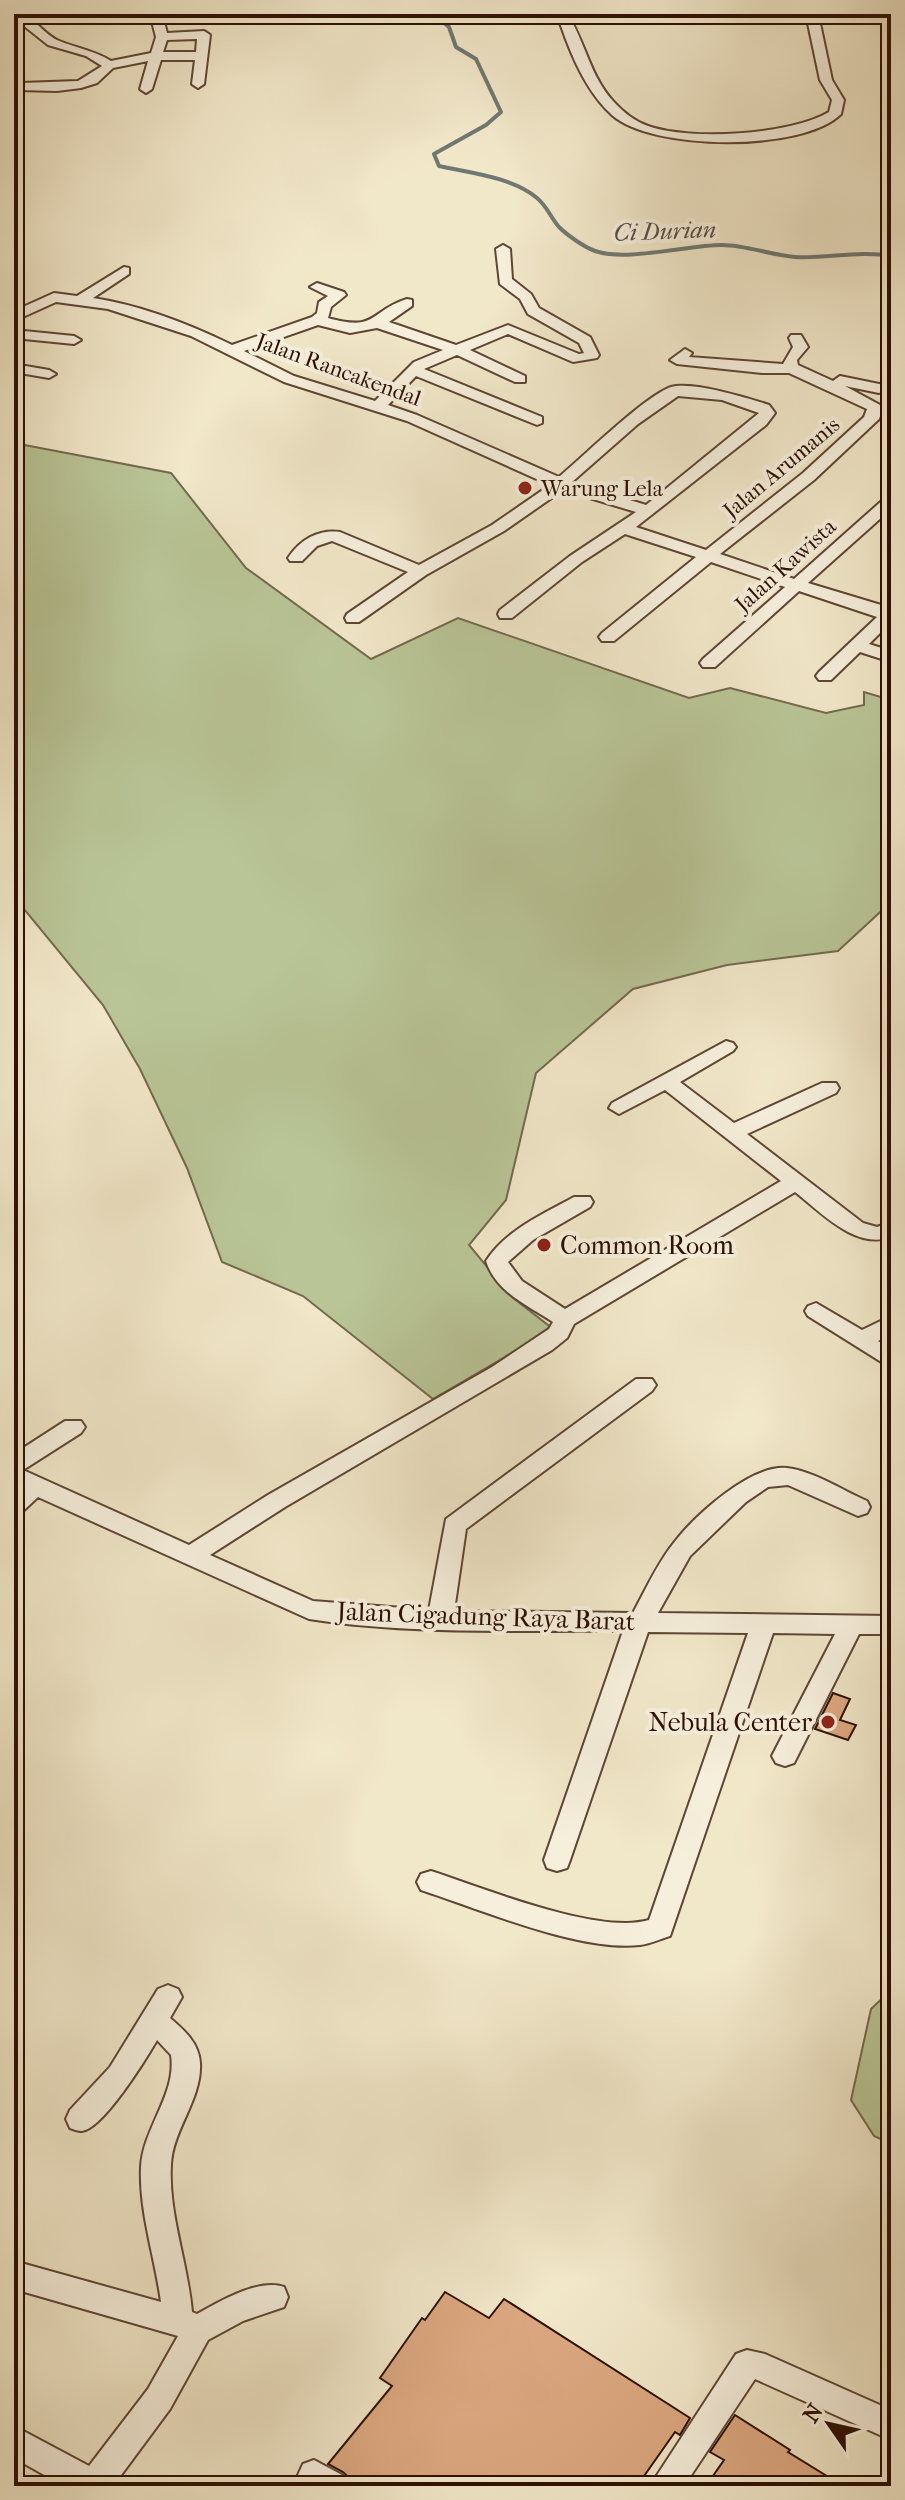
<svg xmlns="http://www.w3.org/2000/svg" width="905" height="2500" viewBox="0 0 905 2500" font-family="'IM FELL French Canon',serif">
  <rect width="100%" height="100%" fill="#f1e7c9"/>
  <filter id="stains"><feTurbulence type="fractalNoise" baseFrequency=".0025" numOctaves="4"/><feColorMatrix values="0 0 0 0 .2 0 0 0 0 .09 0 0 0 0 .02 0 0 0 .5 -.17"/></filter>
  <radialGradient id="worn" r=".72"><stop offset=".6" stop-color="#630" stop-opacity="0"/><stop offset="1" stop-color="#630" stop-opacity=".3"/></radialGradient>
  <g fill="#b9c597" stroke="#736a4d" stroke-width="2">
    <polygon points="14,443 171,473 246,568 371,659 458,618 689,698 730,688 826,713 864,705 864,692 891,700 891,902 838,951 727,965 633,989 536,1073 506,1200 469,1245 512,1297 553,1329 433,1399 303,1296 222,1262 187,1168 140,1069 103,1005 14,897"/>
    <polygon points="891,1990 891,2144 874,2136 851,2100 871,2009"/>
  </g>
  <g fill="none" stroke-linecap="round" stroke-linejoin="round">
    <path stroke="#707872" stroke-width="4" d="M434,14l15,13 7,20 20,12 25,53 -15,13 -52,29 5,12c31,7 73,11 98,32 10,8 14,20 22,29 8,8 25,20 36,24 30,11 93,-6 127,-6 24,0 48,10 73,12 31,2 65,-7 96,-1"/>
  </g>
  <g fill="#dba780" stroke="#2d1003" stroke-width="2">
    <polygon points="833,1693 850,1699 840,1720 856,1725 848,1740 815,1729"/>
    <polygon points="445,2292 489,2318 504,2299 690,2418 680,2435 675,2432 637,2486 358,2486 343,2472 328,2464 392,2386 380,2378 422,2318 425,2320"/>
    <polygon points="735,2415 790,2450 788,2452 843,2486 706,2486 724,2460 710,2452"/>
  </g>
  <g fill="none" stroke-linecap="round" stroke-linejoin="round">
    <g stroke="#5e4634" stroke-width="4">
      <g id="minor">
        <path d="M14,14c19,0 27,18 43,26 18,8 37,10 54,21l40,-8 5,-16 -6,-23h12l5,19 37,-2 6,4 -6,49 -6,4 -6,-4 3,-24h-34l-9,29 -6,4 -6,-4 8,-28 -35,7 -16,15 -16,5 -24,3 -40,-1v-6l4,-1 57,-2 24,-15 -16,-10 -38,-11 -34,-27zM197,39l-1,13h-33l4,-12z"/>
        <path d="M555,14l13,1c17,27 22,61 45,86 10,11 21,20 35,25 42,15 143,9 181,-14l3,-12 -12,-20 -14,-66h12l14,66 12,20 -3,14c-38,38 -189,37 -229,1 -21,-19 -35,-47 -45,-73 -4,-10 -6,-19 -12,-28z"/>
        <path d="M503,245l7,4 2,30 19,15 8,14 51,29 9,18 -2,3 -24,4 -65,-28 -38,16 55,26v6h-10l-58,-27 -33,14 118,48v6l-5,2 -121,-49 -28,29 29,10 142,62c24,-20 86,-81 112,-90 21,-6 77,11 98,18l6,8 -9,12 -130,102 70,23 97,-77 61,-56 3,-8 -78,-36h-27l-85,-9 -7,-4 15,-11 7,4 -3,4 94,7 10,-17 -4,-9 2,-3h10l7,12 -11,13 1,5 35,16 7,-5 44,9v6l-5,2 -34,-7 35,19 3,3 -4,11 -65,61 -94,74 74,25 91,-81 6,-2v13l-83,74 83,25v14l-22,22 22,7v11l-31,-10 -29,28h-12l-3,-4 3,-4 58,-55 -78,-26 -84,76h-12l-3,-4 3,-4 82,-72 -74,-25 -97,79h-12l-3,-4 3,-4 94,-76 -71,-23 -43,28 -70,56h-12l-2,-4 2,-4 70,-54 66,-44 -73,-22 -59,41 -78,44 -67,47h-12l-2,-4 2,-4 61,-42 -76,-31 -15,5 -15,15h-12l-2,-3c12,-18 30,-29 52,-26l79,33 73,-40 58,-40 -143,-64 -123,-39 -93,-46 -83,-27 -52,-7 -42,19v-10l40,-18 23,3 47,-29 5,1v6l-36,24c47,7 96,26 139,47l80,-28 5,-4 2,-11 9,-6 -18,-9 7,-4 27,9 2,3 -15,12 -3,11c50,14 41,-7 79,-19l5,1v6l-23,16 67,23 52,-20 71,29 5,-1 -5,-10 -51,-29 -8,-15 -20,-15 -4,-35zM318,325l32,8 27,-5 66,22 -29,12 -39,39 -81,-25 -50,-25zM678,396l44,4 37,13 -113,92 -74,-23 66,-58z"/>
        <polygon points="14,330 74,336 81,340 74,344 14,338"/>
        <polygon points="14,364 49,370 56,374 49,378 14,372"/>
        <path d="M726,1041l7,2 3,4 -3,4 -53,31 54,41 88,-40h14l3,5 -3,5 -89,41 116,89 14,4 14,-5v15c-36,13 -70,-25 -96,-45l-221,132 -7,14 -15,12 -267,157 -75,48 103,46 116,9 17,-91 190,-140h16l4,6 -4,6 -186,138 -12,82 179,2c12,-22 24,-49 40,-69 21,-28 78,-80 114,-76 26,3 55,22 80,33l3,6 -3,6 -9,3 -70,-31 -20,2 -22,15 -56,54 -32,57 233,3v18h-32l-65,129 -9,3 -9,-3 -4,-7 63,-122 -62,-1 -103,303c-10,3 -20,8 -30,9 -61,7 -160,-36 -219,-55l-4,-8 4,-8 10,-3c52,17 167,64 218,49l99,-287 -100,-1 -78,228 -3,8 -10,3 -10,-3 -3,-8 79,-229c-104,-1 -211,4 -314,-12l-271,-122 -15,14 -9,3v-23l4,-4 -4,-1v-32l51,-33h16l4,6 -4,6 -58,37 166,75 79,-50 224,-128 57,-38 4,-7c-26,-17 -57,-30 -67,-61 20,-31 57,-47 88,-64h16l3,5 -3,5 -57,33 -25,22 14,19 43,28 216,-128 -116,-91 -46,24 -10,-6 3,-5z"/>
        <polygon points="816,1303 862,1330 891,1316 891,1334 878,1341 891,1349 891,1368 808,1316 805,1311 808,1306"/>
        <path d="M168,1985l10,4 4,8 -12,21c14,12 29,25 30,45 2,36 -27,66 -29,101 -3,50 17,99 21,148l5,2c22,-12 61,-36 87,-27l4,10 -4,10 -41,14 -35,19 -38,69 -57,77h-49l-50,-28v-32l75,40 59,-77 30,-53 -164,-47v-28l147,41c-6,-45 -22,-90 -20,-135 2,-39 36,-73 30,-112l-14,-15c-11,19 -54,89 -75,91 -4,0 -9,-2 -12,-3l-4,-9 4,-9 40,-43 48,-78z"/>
        <polygon points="747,2350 765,2354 891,2410 891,2440 755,2379 684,2486 650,2486 736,2354"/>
        <polygon points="314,2460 342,2475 347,2486 303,2486 298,2475 303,2464"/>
      </g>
    </g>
    <use href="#minor" fill="#f6efdc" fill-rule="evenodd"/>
  </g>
  <g fill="#8f2418" stroke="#f6efdc" stroke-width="3">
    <circle cx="525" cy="488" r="8"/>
    <circle cx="544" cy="1245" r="8"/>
    <circle cx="828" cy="1722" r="8"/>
  </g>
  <g text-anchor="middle" stroke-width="8" stroke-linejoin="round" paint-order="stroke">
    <g font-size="22" fill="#2d1003" stroke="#f6efdc">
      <text transform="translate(339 369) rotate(20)" y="8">Jalan Rancakendal</text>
      <text transform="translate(781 467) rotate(-40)" y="8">Jalan Arumanis</text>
      <text transform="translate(785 565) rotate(-42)" y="8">Jalan Kawista</text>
    </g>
    <g font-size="22" fill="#2d1003" stroke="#f6efdc" text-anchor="start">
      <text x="541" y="496">Warung Lela</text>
    </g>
    <g font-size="24" font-style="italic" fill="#544d44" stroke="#f6efdc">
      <text transform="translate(665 231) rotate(-2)" y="8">Ci Durian</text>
    </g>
    <g font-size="26" fill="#2d1003" stroke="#f6efdc" text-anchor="start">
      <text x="560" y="1254">Common Room</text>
      <text x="812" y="1731" text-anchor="end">Nebula Center</text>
    </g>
    <g font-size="26" fill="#2d1003" stroke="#f6efdc">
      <text transform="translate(486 1616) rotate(2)" y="9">Jalan Cigadung Raya Barat</text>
    </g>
  </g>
  <rect width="905" height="2500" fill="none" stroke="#f1e7c9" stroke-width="48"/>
  <rect x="16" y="16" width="873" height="2468" fill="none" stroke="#2d1003" stroke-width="4"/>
  <rect x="24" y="24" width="857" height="2452" fill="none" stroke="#2d1003" stroke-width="2"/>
  <g transform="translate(829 2424) rotate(304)" stroke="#f6efdc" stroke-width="6" paint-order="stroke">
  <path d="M0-6L14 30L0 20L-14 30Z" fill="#2d1003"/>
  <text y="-12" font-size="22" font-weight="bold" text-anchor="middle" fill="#2d1003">N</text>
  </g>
  <rect width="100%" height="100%" filter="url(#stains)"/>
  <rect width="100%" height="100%" fill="url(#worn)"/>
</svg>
